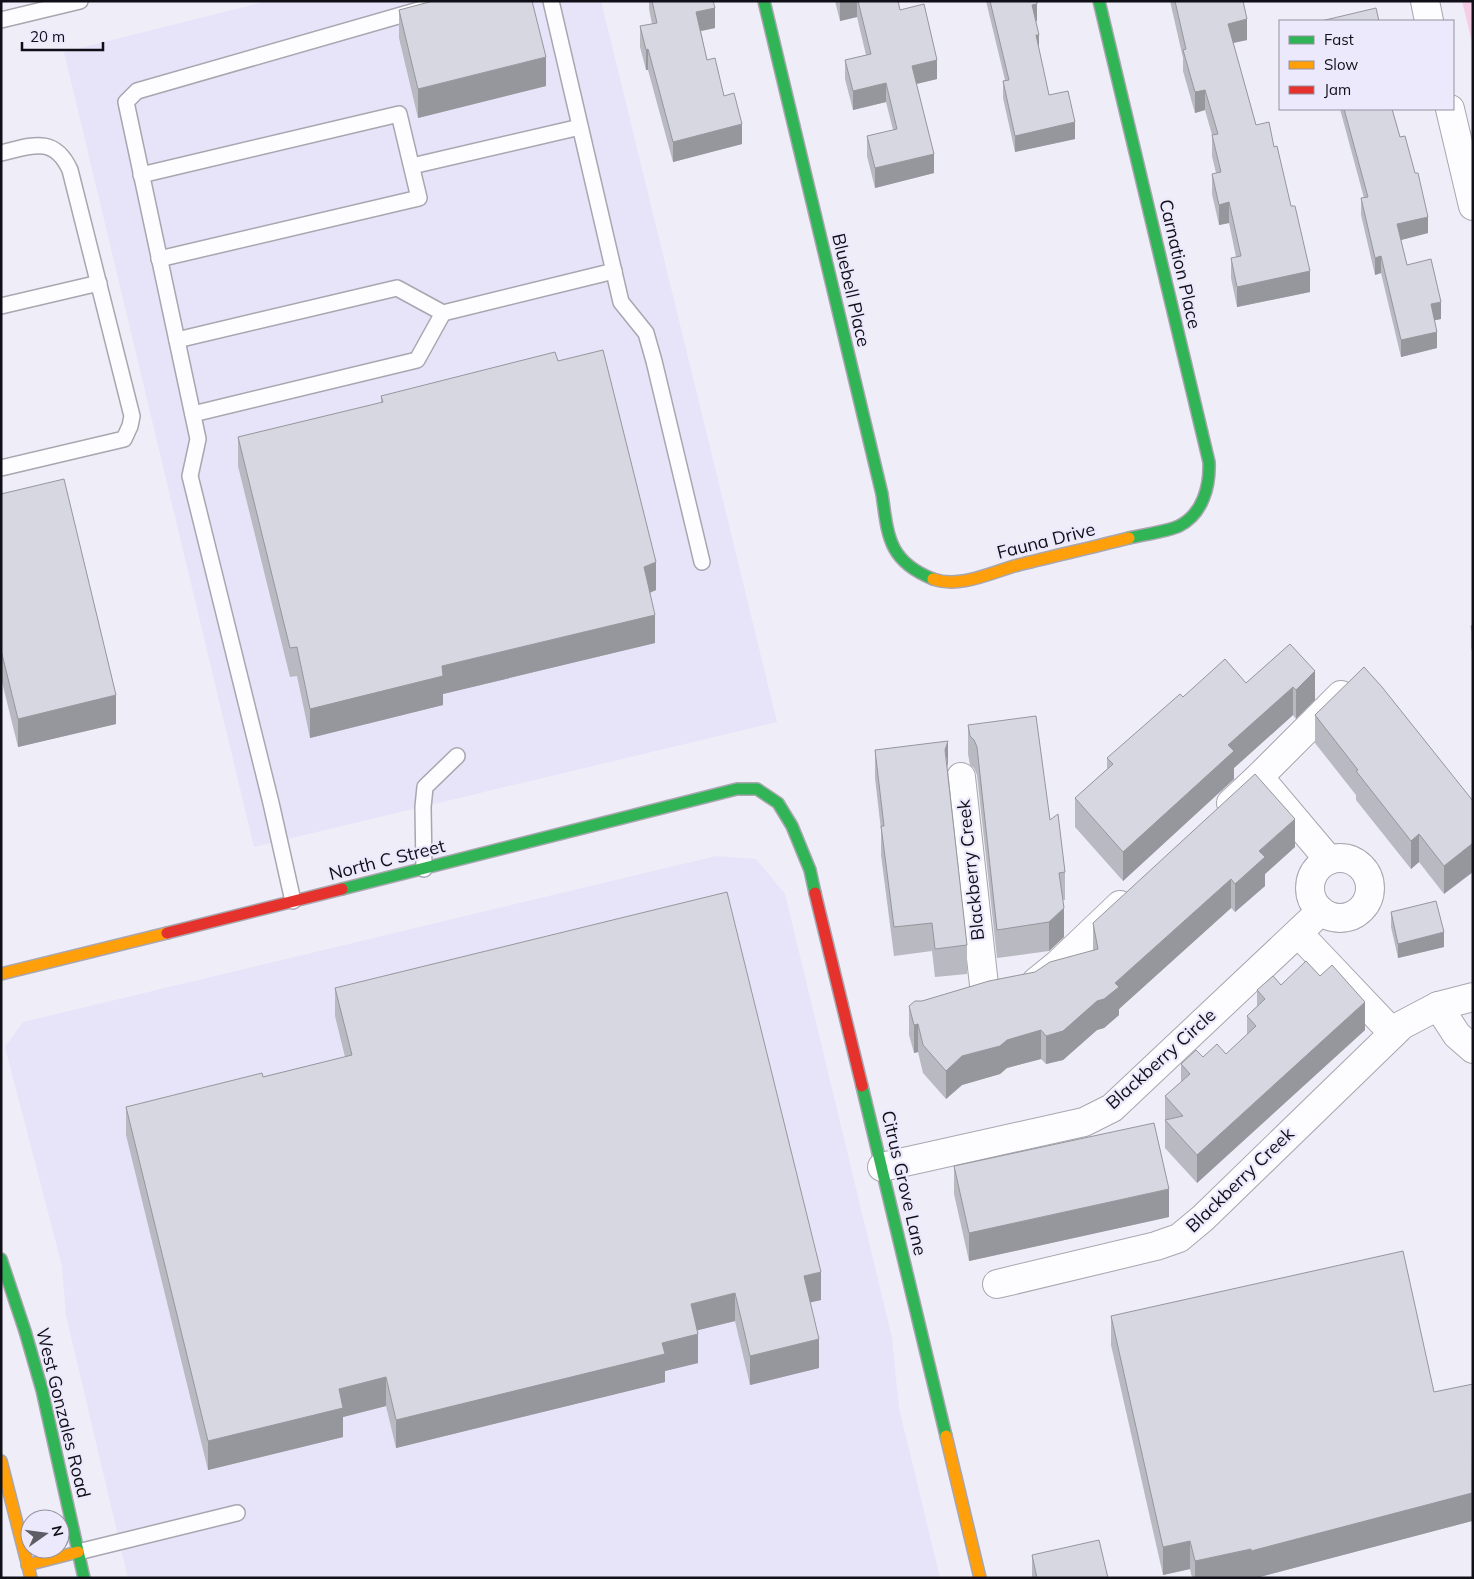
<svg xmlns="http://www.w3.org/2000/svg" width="1474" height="1579" viewBox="0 0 1474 1579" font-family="Mulish,sans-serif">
  <rect width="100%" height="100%" fill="#efedf8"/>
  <g fill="#e7e3f9">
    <polygon points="268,1 601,1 777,722 254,847 64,52"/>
    <polygon points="716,856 756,859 785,894 892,1338 899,1408 940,1578 128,1578 66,1315 62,1266 5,1047 23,1022"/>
  </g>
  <polygon fill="#f6cde7" points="1462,1 1473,1 1473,46"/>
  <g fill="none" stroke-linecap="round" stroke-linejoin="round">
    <g stroke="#a8a6af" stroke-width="18">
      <g id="lane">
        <polyline points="551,1 621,302 646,333 654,361 702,562"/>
        <polyline points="1,20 80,1"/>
        <path d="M1,153c30,-7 53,-18 69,17l62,246 -2,10 -6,13 -123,29"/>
        <polyline points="412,166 580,127"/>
        <polyline points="141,175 399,114 419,198 159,259"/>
        <polyline points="1,306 99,283"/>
        <polyline points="177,340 397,288 443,313 614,271"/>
        <polyline points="193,414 417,360 443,313"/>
        <polyline points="424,869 423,807 425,787 457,756"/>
        <polyline points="293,901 271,803 190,476 198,439 126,102 137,91 450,1"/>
        <polyline points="78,1552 237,1513"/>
      </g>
    </g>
    <g stroke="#a8a6af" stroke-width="30">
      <g id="street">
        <polyline points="1425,1 1429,21"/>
        <polyline points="1450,109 1473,206"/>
        <polyline points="961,777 985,994"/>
        <polyline points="1259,777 1329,860"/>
        <polyline points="1231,803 1259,777 1341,695"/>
        <circle cx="1340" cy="888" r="30"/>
        <polyline points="1298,933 1393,1033"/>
        <polyline points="1036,982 1057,965 1120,905"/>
        <polyline points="1473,997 1438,1006 1457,1035 1473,1049"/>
        <polyline points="882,1167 1084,1122 1112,1108 1321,911"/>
        <polyline points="997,1284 1156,1246 1179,1238 1203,1218 1402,1025 1438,1006"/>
      </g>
    </g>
    <g stroke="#a8a6af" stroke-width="14">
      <g id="fast">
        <path d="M764,1l118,493c6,42 6,67 51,85"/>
        <path d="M1099,1l110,461c1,24 -6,52 -30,64 -10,5 -37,9 -50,12"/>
        <polyline points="342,889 737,789 757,789 778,803 792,826 810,870 815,893"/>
        <polyline points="862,1086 946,1436"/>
        <polyline points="1,1259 25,1331 42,1390 84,1578"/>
      </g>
    </g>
    <g stroke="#a8a6af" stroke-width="14">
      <g id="slow">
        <path d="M933,579c29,10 60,-8 89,-15 36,-9 72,-17 107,-26"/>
        <polyline points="1,974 167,933"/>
        <polyline points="946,1436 980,1578"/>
        <polyline points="1,1461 31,1578"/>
        <polyline points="27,1565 78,1552"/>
      </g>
    </g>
    <g stroke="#a8a6af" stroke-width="14">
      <g id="jam">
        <polyline points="815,893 862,1086"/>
        <polyline points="167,933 342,889"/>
      </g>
    </g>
    <use href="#lane" stroke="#fdfcfe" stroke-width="15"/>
    <use href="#street" stroke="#fdfcfe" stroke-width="28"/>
    <use href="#fast" stroke="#30b455" stroke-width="11"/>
    <use href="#slow" stroke="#ff9f0a" stroke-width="11"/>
    <use href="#jam" stroke="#e5322d" stroke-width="11"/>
  </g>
  <g fill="#b8b9c1">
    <polygon points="649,1 713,1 715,28 701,31 707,60 724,96 742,144 673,162 648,70 646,70 640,47 640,26 652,24 649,9"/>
    <polygon points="835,1 898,1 900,10 937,79 916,84 934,173 875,188 867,156 867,136 893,130 886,102 853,110 845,79 845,60 866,55 857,17 840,21"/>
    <polygon points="986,1 1037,1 1037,21 1036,21 1039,52 1049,95 1075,139 1015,152 1003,98 1003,81 1005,80"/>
    <polygon points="1170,1 1243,1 1247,40 1233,43 1256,125 1310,292 1237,307 1231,278 1231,258 1236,257 1229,223 1219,225 1212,194 1212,174 1216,173 1212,156 1212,135 1205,110 1195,113 1183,71 1183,58"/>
    <polygon points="399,10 546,86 418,118 399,38"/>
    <polygon points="1340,109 1392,109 1428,233 1401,240 1407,265 1441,319 1435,320 1437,348 1401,357 1381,273 1375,275 1361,215 1361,198 1364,198"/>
    <polygon points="558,361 656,590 650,593 655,643 443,694 443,705 310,738 297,676 290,677 238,466 238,437 381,403 381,396"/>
    <polygon points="1,494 116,724 18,747 1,678"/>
    <polygon points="1473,591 1473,619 1472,613 1472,592"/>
    <polygon points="1473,625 1473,656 1471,647 1471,626"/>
    <polygon points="1290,644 1315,700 1296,719 1293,715 1234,768 1234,779 1123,881 1075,827 1075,798 1107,769 1107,758 1183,697 1246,683"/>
    <polygon points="1315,715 1473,801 1444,894 1419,862 1411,869 1356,800 1356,795 1315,743"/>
    <polygon points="968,725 1050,820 1065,872 1065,900 1063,900 1064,937 1049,951 997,958 977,775 974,768 970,765 968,754"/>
    <polygon points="875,750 948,770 967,945 967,974 935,977 932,951 894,956 881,855 881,830 875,778"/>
    <polygon points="1295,847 1265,874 1265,886 1235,912 1231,908 1119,1009 1119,1015 1104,1028 1097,1030 1063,1060 1046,1064 1041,1059 1007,1068 1000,1074 962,1085 946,1099 923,1073 918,1052 914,1053 909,1035 909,1006 922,1001 1035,972 1093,950 1093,923"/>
    <polygon points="1391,912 1444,947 1398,958 1391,927"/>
    <polygon points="1281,985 1365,1030 1197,1183 1165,1148 1165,1096 1181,1082 1181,1064 1203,1057 1226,1054 1247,1035 1247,1016 1257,1006 1257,990"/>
    <polygon points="335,988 821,1300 810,1302 819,1368 750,1385 735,1321 697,1330 698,1363 665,1371 665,1382 396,1448 386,1406 343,1417 343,1437 208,1470 126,1135 126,1107 263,1077 345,1057 335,1016"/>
    <polygon points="954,1166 1169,1217 969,1261 954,1194"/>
    <polygon points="1111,1316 1434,1392 1473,1384 1472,1521 1256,1578 1251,1578 1251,1577 1248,1578 1192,1578 1190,1569 1163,1575 1111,1345"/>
    <polygon points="1032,1555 1108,1578 1032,1578"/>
  </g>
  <g fill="#96969d">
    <polygon points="842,1 857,1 857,17 840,21 840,2"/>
    <polygon points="1037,4 1037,21 1032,22 1032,5"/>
    <polygon points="715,8 715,28 696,32 696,12"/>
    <polygon points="1247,19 1247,40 1228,44 1228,24"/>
    <polygon points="1036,35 1039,35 1039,52"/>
    <polygon points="648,49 648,70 646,70 646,50"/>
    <polygon points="546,57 546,86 418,118 418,89"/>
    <polygon points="937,60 937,79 912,85 912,66"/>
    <polygon points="886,83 886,102 853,110 853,91"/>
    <polygon points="1205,90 1205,110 1195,113 1195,92"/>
    <polygon points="1075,122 1075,139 1015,152 1015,136"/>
    <polygon points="742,124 742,144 673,162 673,142"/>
    <polygon points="934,154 934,173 875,188 875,168"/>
    <polygon points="1229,202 1229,223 1219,225 1219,205"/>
    <polygon points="1428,217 1428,233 1397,241 1397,224"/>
    <polygon points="1381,256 1381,273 1375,275 1375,258"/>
    <polygon points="1310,271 1310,292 1237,307 1237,287"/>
    <polygon points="1441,302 1441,319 1431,321 1431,304"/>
    <polygon points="1437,332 1437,348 1401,357 1401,340"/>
    <polygon points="656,562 656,590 644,595 644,567"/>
    <polygon points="655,615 655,643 443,694 443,705 310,738 310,709 442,666"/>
    <polygon points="1315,671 1315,700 1296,719 1296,690"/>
    <polygon points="1293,687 1293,715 1234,768 1234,779 1123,881 1123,852 1228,745"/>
    <polygon points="116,695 116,724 18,747 18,719"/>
    <polygon points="948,741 948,769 945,750"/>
    <polygon points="1295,819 1295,847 1265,874 1265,886 1235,912 1235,884 1259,851"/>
    <polygon points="1419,834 1419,862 1411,869 1411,841"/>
    <polygon points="1473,843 1473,872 1444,894 1444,866"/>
    <polygon points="1231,879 1231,908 1119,1009 1119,1015 1104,1028 1097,1030 1063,1060 1046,1064 1046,1036 1115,983"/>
    <polygon points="1064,908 1064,937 1049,951 1049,922"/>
    <polygon points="1444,932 1444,947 1398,958 1398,944"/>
    <polygon points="1365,1002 1365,1030 1197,1183 1197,1155"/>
    <polygon points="918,1024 918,1052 914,1053 914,1025"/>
    <polygon points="1041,1030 1041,1059 1007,1068 1000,1074 962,1085 946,1099 946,1071 962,1056 1007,1040"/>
    <polygon points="1169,1189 1169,1217 969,1261 969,1233"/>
    <polygon points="821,1272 821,1300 804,1304 804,1276"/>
    <polygon points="735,1293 735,1321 691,1332 691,1304"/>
    <polygon points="698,1334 698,1363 665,1371 665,1382 396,1448 396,1420 662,1343"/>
    <polygon points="819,1339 819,1368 750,1385 750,1356"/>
    <polygon points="386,1377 386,1406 343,1417 343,1437 208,1470 208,1441 339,1389"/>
    <polygon points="1473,1484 1472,1521 1256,1578 1251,1578 1251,1551"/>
    <polygon points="1190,1541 1190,1569 1163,1575 1163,1547"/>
    <polygon points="1251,1549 1251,1577 1248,1578 1195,1578 1195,1561"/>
  </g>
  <g fill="#d6d7e0" stroke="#96969d">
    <polygon points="433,1 532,1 546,57 418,89 399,10"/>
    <polygon points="652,1 713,1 715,8 696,12 707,60 715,58 724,96 734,93 742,124 673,142 648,49 646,50 640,26 657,23"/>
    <polygon points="858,1 898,1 900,10 924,4 937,60 912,66 934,154 875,168 867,136 897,129 886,83 853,91 845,60 871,54"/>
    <polygon points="990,1 1037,1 1037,4 1032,5 1039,35 1036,35 1049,95 1068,91 1075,122 1015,136 1003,81 1009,80"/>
    <polygon points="1175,1 1243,1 1247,19 1228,24 1256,125 1269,122 1274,147 1277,146 1291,206 1295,206 1310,271 1237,287 1231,258 1241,256 1229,202 1219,205 1212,174 1221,172 1212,135 1218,134 1205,90 1195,92 1183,50 1186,49"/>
    <polygon points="1376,8 1379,21 1321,21"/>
    <polygon points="1344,109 1392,109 1400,137 1405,136 1415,173 1418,173 1428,217 1397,224 1407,265 1431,259 1441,302 1431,304 1437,332 1401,340 1381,256 1375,258 1361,198 1368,197"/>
    <polygon points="603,350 656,562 644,567 655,615 442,666 443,676 310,709 297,647 290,648 238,437 383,402 381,396 555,352 558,361"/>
    <polygon points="64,479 116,695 18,719 1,650 1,494"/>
    <polygon points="1473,625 1473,634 1471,626"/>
    <polygon points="1290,644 1315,671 1296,690 1293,687 1228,745 1234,751 1123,852 1075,798 1113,764 1107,758 1180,694 1183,697 1225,659 1246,683"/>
    <polygon points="1364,667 1382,687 1473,801 1473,843 1444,866 1419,834 1411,841 1356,771 1358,770 1315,715"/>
    <polygon points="1036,716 1050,820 1058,814 1065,872 1059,873 1064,908 1049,922 997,930 977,747 974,740 970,736 968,725"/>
    <polygon points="948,741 945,750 967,945 935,949 932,923 894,927 881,826 884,826 875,750"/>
    <polygon points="1255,774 1295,819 1259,851 1265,857 1235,884 1231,879 1115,983 1119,987 1104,999 1097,1001 1063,1031 1046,1036 1041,1030 1007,1040 1000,1046 962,1056 946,1071 923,1045 918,1024 914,1025 909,1006 915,1001 922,1001 989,981 1035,972 1050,962 1098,949 1093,923"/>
    <polygon points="727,892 821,1272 804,1276 819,1339 750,1356 735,1293 691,1304 698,1334 662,1343 665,1354 396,1420 386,1377 339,1389 343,1408 208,1441 126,1107 262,1073 263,1077 352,1055 335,988"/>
    <polygon points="1436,901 1444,932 1398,944 1391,912"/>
    <polygon points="1306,961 1320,976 1332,965 1365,1002 1197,1155 1165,1120 1183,1116 1165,1096 1190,1074 1181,1064 1196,1050 1203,1057 1217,1044 1226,1054 1256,1026 1247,1016 1265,999 1257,990 1273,976 1281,985"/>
    <polygon points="1154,1123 1169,1189 969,1233 954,1166"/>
    <polygon points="1403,1251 1434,1392 1473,1384 1472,1493 1251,1551 1251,1549 1195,1561 1190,1541 1163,1547 1111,1316"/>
    <polygon points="1099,1540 1108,1578 1037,1578 1032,1555"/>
  </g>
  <g text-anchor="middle" stroke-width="4.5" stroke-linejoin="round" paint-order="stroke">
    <g font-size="18" fill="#100e16" stroke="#ece9fc">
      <text transform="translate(1180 264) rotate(77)" y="6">Carnation Place</text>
      <text transform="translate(851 290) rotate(77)" y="6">Bluebell Place</text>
      <text transform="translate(1046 541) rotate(-14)" y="6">Fauna Drive</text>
      <text transform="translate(387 860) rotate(-14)" y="6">North C Street</text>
      <text transform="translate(971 870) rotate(-96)" y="6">Blackberry Creek</text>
      <text transform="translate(1161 1059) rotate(-42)" y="6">Blackberry Circle</text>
      <text transform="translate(1240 1180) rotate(-44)" y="6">Blackberry Creek</text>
      <text transform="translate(904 1183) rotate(77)" y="6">Citrus Grove Lane</text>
      <text transform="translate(63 1413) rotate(76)" y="6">West Gonzales Road</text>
    </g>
  </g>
  <rect width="1474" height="1579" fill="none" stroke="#100e16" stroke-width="5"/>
  <rect x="1279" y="20" width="175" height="90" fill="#ece9fc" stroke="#9491a0"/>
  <rect x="1289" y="36" width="25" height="8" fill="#30b455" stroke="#9491a0"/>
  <text x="1324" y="45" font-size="15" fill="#100e16">Fast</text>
  <rect x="1289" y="61" width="25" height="8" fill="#ff9f0a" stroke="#9491a0"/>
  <text x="1324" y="70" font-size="15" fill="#100e16">Slow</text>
  <rect x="1289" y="86" width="25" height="8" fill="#e5322d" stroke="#9491a0"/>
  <text x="1324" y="95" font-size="15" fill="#100e16">Jam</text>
  <g transform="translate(45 1534) rotate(76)"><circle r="24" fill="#ece9fc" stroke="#9491a0"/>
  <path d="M0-4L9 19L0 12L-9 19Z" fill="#5e5c65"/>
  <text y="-8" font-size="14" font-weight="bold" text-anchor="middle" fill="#100e16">N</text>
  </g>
  <path d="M22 42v8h81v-8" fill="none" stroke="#100e16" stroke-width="2.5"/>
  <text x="30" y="42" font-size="15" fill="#100e16" stroke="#ece9fc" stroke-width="4" paint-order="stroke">20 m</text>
</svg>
